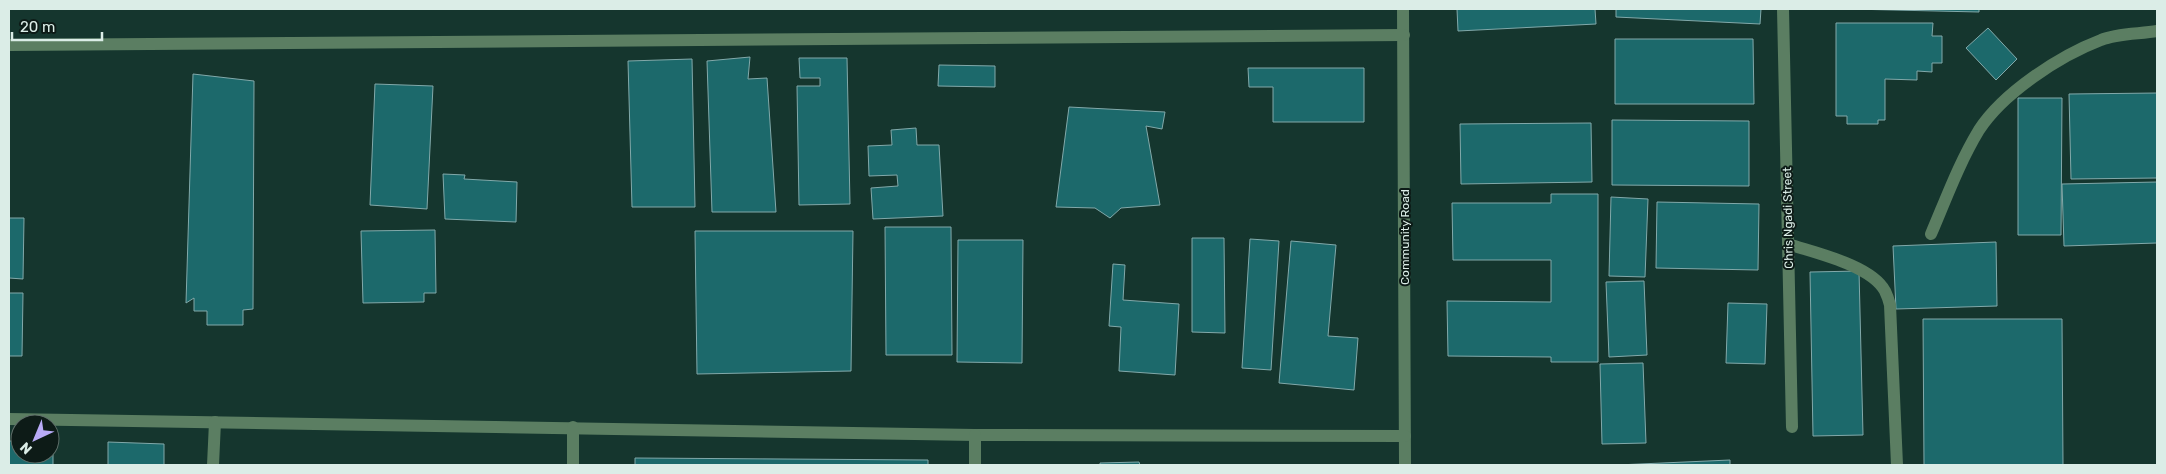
<svg xmlns="http://www.w3.org/2000/svg" width="2166" height="474" viewBox="0 0 2166 474" font-family="Rubik,sans-serif">
  <rect width="100%" height="100%" fill="#15362e"/>
  <g fill="#1c696b" stroke="#82a9aa">
    <polygon points="1457,9 1595,9 1596,24 1458,31"/>
    <polygon points="1616,9 1761,9 1760,24 1616,17"/>
    <polygon points="1850,9 1979,9 1979,12"/>
    <polygon points="1836,23 1933,23 1932,36 1942,36 1942,63 1932,63 1932,72 1917,71 1917,80 1885,79 1885,120 1878,120 1878,124 1847,124 1847,116 1836,116"/>
    <polygon points="1988,28 2017,59 1996,80 1966,48"/>
    <polygon points="1615,39 1753,39 1754,104 1615,104"/>
    <polygon points="750,57 748,79 767,78 776,212 712,212 707,61"/>
    <polygon points="799,58 847,58 850,204 799,205 797,86 820,86 820,78 800,78"/>
    <polygon points="692,59 695,207 632,207 628,61"/>
    <polygon points="939,65 995,66 995,87 938,86"/>
    <polygon points="1248,68 1364,68 1364,122 1273,122 1273,87 1249,87"/>
    <polygon points="193,74 254,81 253,309 243,310 243,325 207,325 207,311 194,311 194,298 186,303"/>
    <polygon points="375,84 433,86 427,209 370,205"/>
    <polygon points="2157,93 2157,178 2071,179 2069,94"/>
    <polygon points="2018,98 2062,98 2061,235 2018,235"/>
    <polygon points="1069,107 1165,112 1162,129 1146,126 1160,205 1121,208 1110,218 1095,208 1056,207"/>
    <polygon points="1612,120 1749,121 1749,186 1612,185"/>
    <polygon points="1591,123 1592,182 1461,184 1460,124"/>
    <polygon points="916,128 917,145 939,145 943,216 873,219 871,188 898,186 897,175 869,176 868,146 892,145 891,130"/>
    <polygon points="443,174 465,175 464,179 517,182 516,222 445,219"/>
    <polygon points="2157,182 2157,243 2064,246 2062,184"/>
    <polygon points="1551,194 1598,194 1598,362 1551,362 1551,357 1448,356 1447,301 1551,302 1551,260 1453,260 1452,203 1551,203"/>
    <polygon points="1611,197 1648,199 1645,277 1609,276"/>
    <polygon points="1657,202 1759,204 1758,270 1656,268"/>
    <polygon points="9,218 24,218 23,279 9,278"/>
    <polygon points="885,227 951,227 952,355 886,355"/>
    <polygon points="435,230 436,293 424,293 424,302 363,303 361,231"/>
    <polygon points="695,231 853,231 851,371 697,374"/>
    <polygon points="1192,238 1224,238 1225,333 1192,332"/>
    <polygon points="1250,239 1279,241 1271,370 1242,368"/>
    <polygon points="958,240 1023,240 1022,363 957,362"/>
    <polygon points="1291,241 1336,245 1328,336 1358,338 1354,390 1279,383"/>
    <polygon points="1996,242 1997,306 1896,309 1893,246"/>
    <polygon points="1113,264 1125,265 1123,300 1179,304 1175,375 1119,371 1121,327 1109,326"/>
    <polygon points="1859,271 1863,435 1813,436 1810,272"/>
    <polygon points="1644,281 1647,355 1609,357 1606,282"/>
    <polygon points="9,293 23,293 22,356 9,356"/>
    <polygon points="1728,303 1767,304 1765,364 1726,363"/>
    <polygon points="1923,319 2062,319 2063,465 1924,465"/>
    <polygon points="1643,363 1646,443 1602,444 1600,364"/>
    <polygon points="9,441 20,441 20,454 50,454 50,441 53,441 53,465 9,465"/>
    <polygon points="108,442 164,444 164,465 108,465"/>
    <polygon points="635,458 928,460 928,465 635,465"/>
    <polygon points="1730,460 1730,465 1617,465"/>
    <polygon points="1139,462 1140,465 1100,465 1100,463"/>
  </g>
  <g fill="none" stroke-linecap="round" stroke-linejoin="round">
    <g stroke="#5b7e62" stroke-width="12">
      <polyline points="1403,9 1405,465"/>
      <polyline points="1783,9 1792,427"/>
      <polyline points="9,45 1404,35"/>
      <path d="M1931,234c15,-35 28,-71 48,-104 24,-37 80,-74 122,-90 16,-7 39,-6 56,-9"/>
      <path d="M1788,244c27,9 83,21 97,47 2,4 4,10 5,14l7,160"/>
      <polyline points="9,419 975,435 1405,436"/>
      <polyline points="213,465 215,422"/>
      <polyline points="573,465 573,427"/>
      <polyline points="975,465 975,435"/>
    </g>
  </g>
  <g text-anchor="middle" stroke-width="4" stroke-linejoin="round" paint-order="stroke">
    <g font-size="12" fill="#dbede7" stroke="#0d1b17">
      <text transform="translate(1788 218) rotate(-91)" y="4">Chris Ngadi Street</text>
      <text transform="translate(1405 237) rotate(-90)" y="4">Community Road</text>
    </g>
  </g>
  <rect width="2166" height="474" fill="none" stroke="#dbede7" stroke-width="20"/>
  <g transform="translate(35 439) rotate(224)"><circle r="24" fill="#0d1b17" stroke="#5f6f6a"/>
  <path d="M0-4L9 19L0 12L-9 19Z" fill="#b9abf7"/>
  <text y="-8" font-size="14" font-weight="bold" text-anchor="middle" fill="#dbede7">N</text>
  </g>
  <path d="M12 32v8h90v-8" fill="none" stroke="#dbede7" stroke-width="2.5"/>
  <text x="20" y="32" font-size="15" fill="#dbede7" stroke="#0d1b17" stroke-width="4" paint-order="stroke">20 m</text>
</svg>
